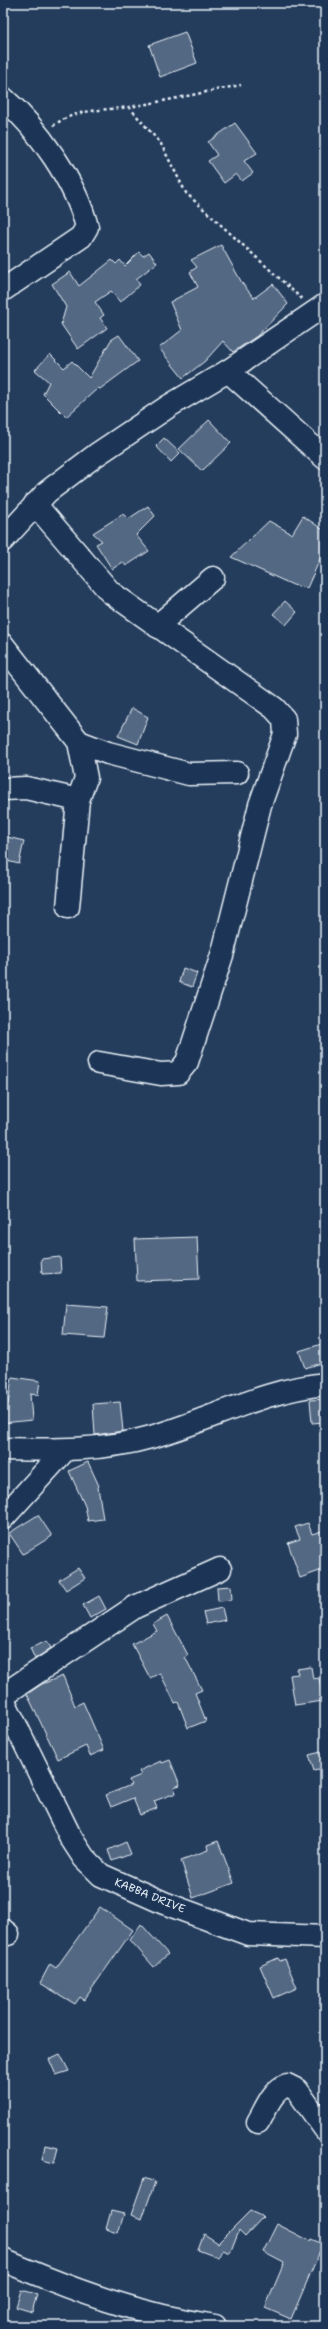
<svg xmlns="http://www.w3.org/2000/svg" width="328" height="2329" viewBox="0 0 328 2329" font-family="'Shantell Sans',sans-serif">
  <rect width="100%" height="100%" fill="#253d5d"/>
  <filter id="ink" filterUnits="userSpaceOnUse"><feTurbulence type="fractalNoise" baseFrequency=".025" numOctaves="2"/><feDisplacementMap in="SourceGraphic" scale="8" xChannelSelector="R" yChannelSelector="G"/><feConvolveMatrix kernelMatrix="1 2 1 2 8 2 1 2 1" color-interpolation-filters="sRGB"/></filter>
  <g filter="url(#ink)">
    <g fill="#536782" stroke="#e8f1f8">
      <polygon points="185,32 197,63 160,77 149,45"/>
      <polygon points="235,123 257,153 244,161 253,173 242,181 236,174 224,183 208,161 217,155 208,142"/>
      <polygon points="221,245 242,283 254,298 273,284 288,304 257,336 233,352 223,341 205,361 183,378 159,348 182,330 170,302 198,287 190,272 197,267 191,260"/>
      <polygon points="139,252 143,256 149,252 157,263 136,279 140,285 120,302 111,291 95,302 104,315 100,318 107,328 78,349 61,324 66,307 52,284 70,272 79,286 112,260 116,264 120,260 125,266"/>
      <polygon points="119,335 138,361 100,389 98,388 66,417 43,394 49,382 35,370 50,354 64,368 72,361 89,378 111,340"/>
      <polygon points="209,420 231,443 202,471 179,449"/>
      <polygon points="164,438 180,453 171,462 156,446"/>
      <polygon points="148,506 155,516 136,535 149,551 126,566 123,562 112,569 96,544 102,541 93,533 123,514 128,519"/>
      <polygon points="303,516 325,531 325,548 307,588 293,585 231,557 269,521 292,534"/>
      <polygon points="285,601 297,612 286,625 273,614"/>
      <polygon points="132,708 148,717 138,744 118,736"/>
      <polygon points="3,836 24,841 19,864 3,860"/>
      <polygon points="183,968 197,973 192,987 179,982"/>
      <polygon points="197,1237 199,1279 137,1281 135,1239"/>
      <polygon points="60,1257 61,1273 42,1274 41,1259"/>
      <polygon points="66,1304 108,1307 104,1338 63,1335"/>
      <polygon points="325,1343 325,1362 305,1368 299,1351"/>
      <polygon points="12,1377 40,1381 38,1395 30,1394 32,1420 3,1423 3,1405 8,1405"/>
      <polygon points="325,1399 325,1422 312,1423 310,1400"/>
      <polygon points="120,1402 123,1431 95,1435 93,1404"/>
      <polygon points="88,1462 99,1486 98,1487 103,1519 88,1521 85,1506 69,1471"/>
      <polygon points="38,1515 52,1536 23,1554 9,1533"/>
      <polygon points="308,1523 312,1534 325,1530 325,1569 300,1578 288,1543 300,1539 295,1527"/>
      <polygon points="78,1568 85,1578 66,1590 59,1580"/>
      <polygon points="231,1586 232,1600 218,1601 217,1587"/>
      <polygon points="99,1596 106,1609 90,1618 83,1605"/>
      <polygon points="222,1608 225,1620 206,1624 203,1612"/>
      <polygon points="167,1616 188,1655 185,1657 202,1690 195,1693 206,1721 188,1728 178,1702 175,1703 160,1673 150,1678 132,1644 157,1631 153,1624"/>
      <polygon points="47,1641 51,1648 35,1659 30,1648"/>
      <polygon points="311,1667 313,1679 319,1678 323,1701 295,1705 290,1675 298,1674 297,1669"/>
      <polygon points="63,1676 75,1706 83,1702 104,1750 90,1756 86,1746 58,1759 27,1694 42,1684"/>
      <polygon points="325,1751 325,1768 314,1771 309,1755"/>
      <polygon points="170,1760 180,1785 174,1787 176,1793 154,1801 157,1808 140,1815 133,1798 111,1807 106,1795 131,1785 129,1780 141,1775 139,1771 161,1761 162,1763"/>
      <polygon points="218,1841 234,1883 193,1898 181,1860 208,1850 207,1845"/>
      <polygon points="126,1842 131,1854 112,1861 108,1850"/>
      <polygon points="100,1907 133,1930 84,2000 80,1997 75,2004 40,1983 50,1964 56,1968"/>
      <polygon points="141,1924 168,1954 154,1967 130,1940"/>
      <polygon points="278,1958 280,1961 285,1959 297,1988 274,1998 260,1966"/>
      <polygon points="60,2054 69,2071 56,2075 49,2059"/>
      <polygon points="45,2145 58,2148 54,2163 42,2160"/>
      <polygon points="144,2178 155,2182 142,2219 131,2215"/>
      <polygon points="111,2211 124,2214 118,2233 106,2229"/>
      <polygon points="250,2211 263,2217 245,2236 239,2230 230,2253 223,2250 219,2258 198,2250 204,2234 218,2243"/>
      <polygon points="277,2224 310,2241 311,2239 323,2244 291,2319 265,2308 284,2263 263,2252"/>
      <polygon points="21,2290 37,2294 32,2312 16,2307"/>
    </g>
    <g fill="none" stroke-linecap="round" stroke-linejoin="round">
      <g stroke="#e8f1f8" stroke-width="25">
        <g id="minor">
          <path d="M3,98c35,30 73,85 84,129l-6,10 -78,53"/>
          <polyline points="228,371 325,458"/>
          <polyline points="35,504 110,592 274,708 284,719 285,734 260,805 223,952 187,1062 178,1073 161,1074 99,1063"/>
          <polyline points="3,540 47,492 96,455 169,406 228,371 325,305"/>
          <polyline points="157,626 213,578"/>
          <polyline points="3,645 79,742 86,778 78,800 68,907"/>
          <polyline points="79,742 108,753 189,774 237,773"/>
          <polyline points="3,789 26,788 78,800"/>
          <path d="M3,1449c50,1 100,2 148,-12 61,-17 108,-46 174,-53"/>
          <polyline points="3,1518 65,1450"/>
          <polyline points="3,1695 135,1607 220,1569"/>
          <polyline points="3,1699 71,1838 84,1858 101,1875 164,1903 248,1934 325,1937"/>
          <polyline points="3,1930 8,1934"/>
          <path d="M258,2122c8,-13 14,-32 29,-37l10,5 28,39"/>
          <path d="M3,2260c69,30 138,55 212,66"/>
        </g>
      </g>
      <g stroke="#e8f1f8" stroke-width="2.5" stroke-dasharray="3 3" stroke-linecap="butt">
        <polyline points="129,107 161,144 186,193 302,299"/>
        <path d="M53,126c23,-18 49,-15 76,-19 38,-6 75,-15 112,-22"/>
      </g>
      <use href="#minor" stroke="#1d3557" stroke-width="22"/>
    </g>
  </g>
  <g text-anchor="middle" stroke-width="3.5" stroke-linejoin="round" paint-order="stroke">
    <g font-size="11" fill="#e8f1f8" stroke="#1d3557">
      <text transform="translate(150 1895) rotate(22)" y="4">KABBA DRIVE</text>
    </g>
  </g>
  <rect width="328" height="2329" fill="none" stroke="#1d3557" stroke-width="16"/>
  <rect x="8" y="8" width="312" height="2313" fill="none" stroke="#e8f1f8" stroke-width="1.5" filter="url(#ink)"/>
</svg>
